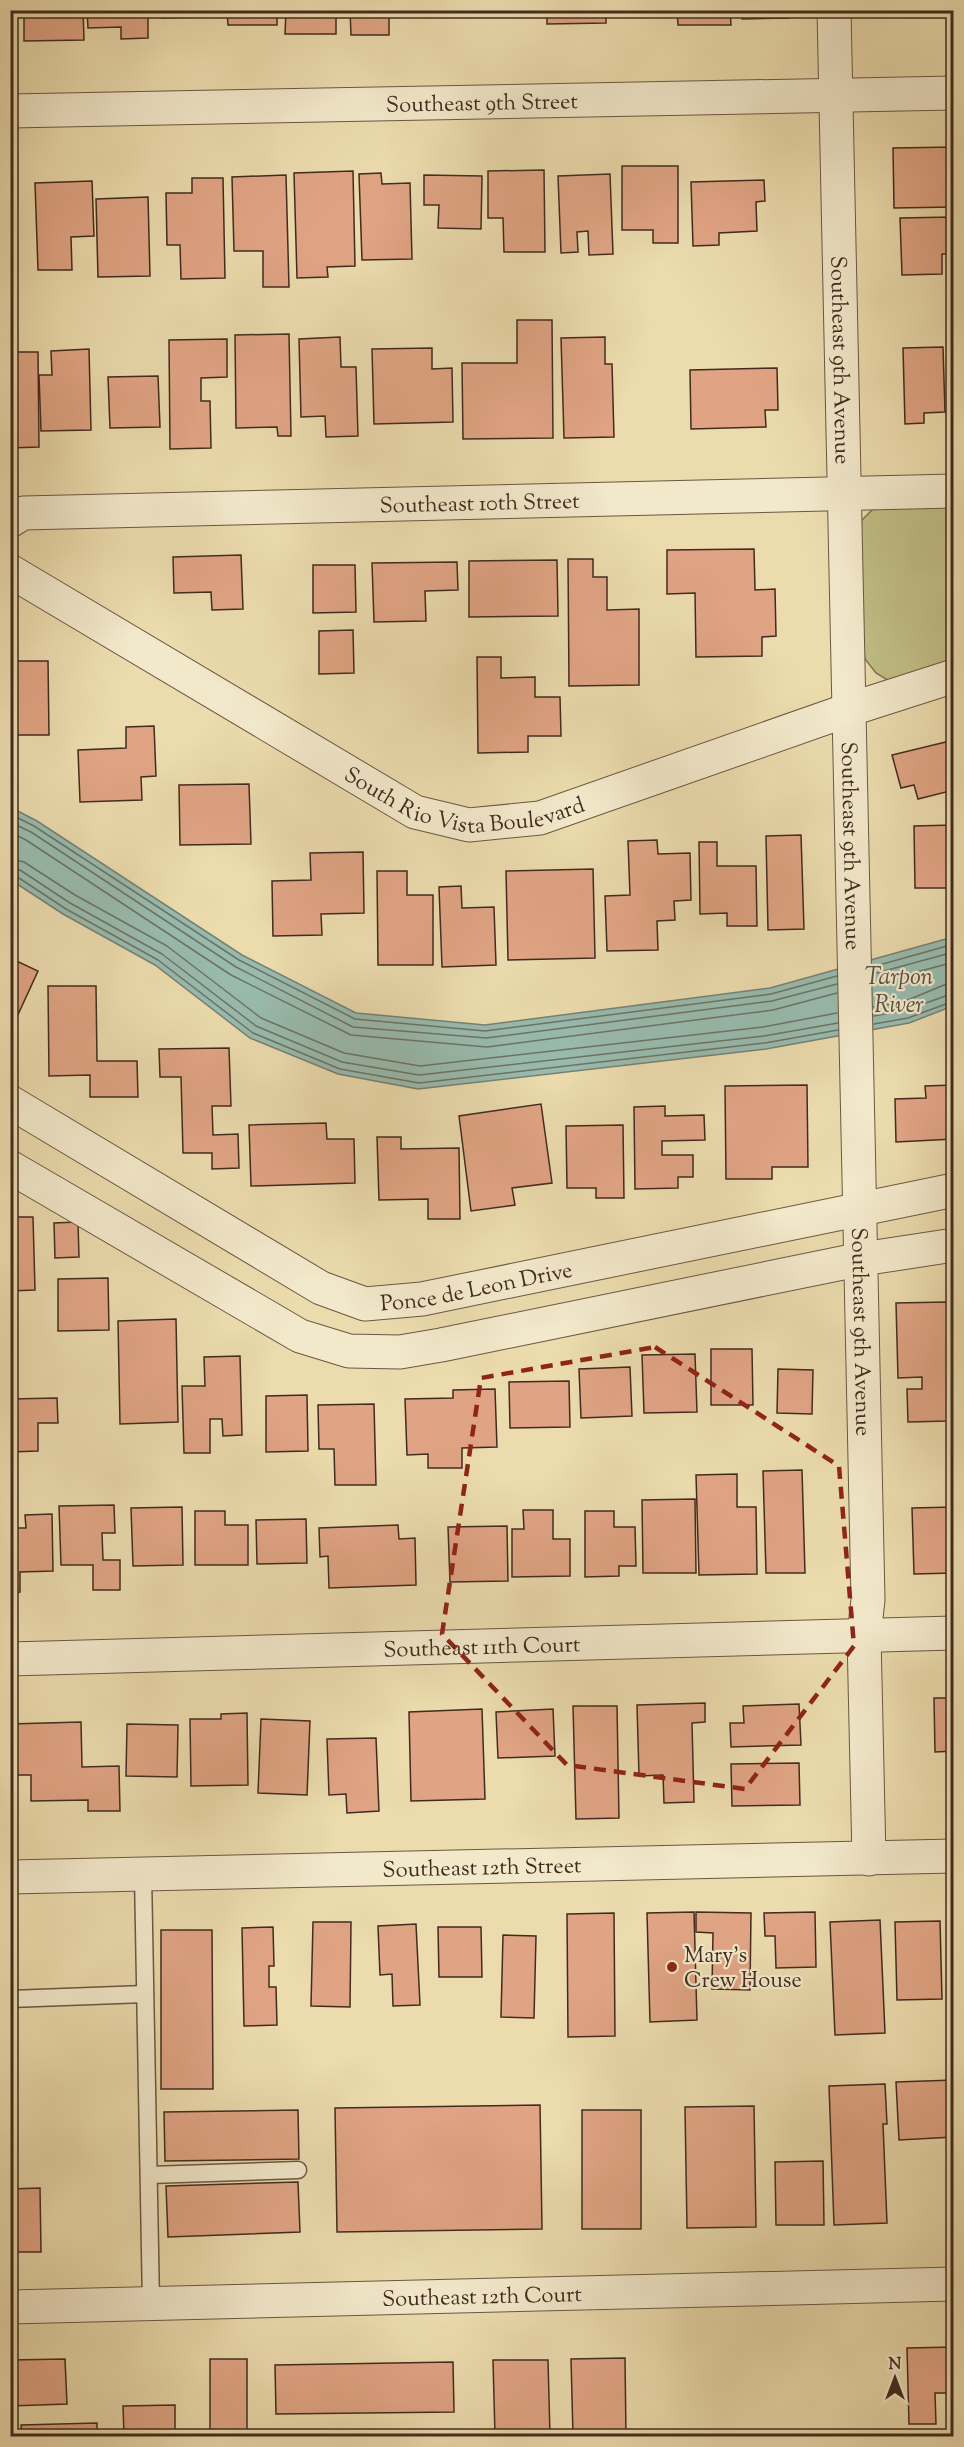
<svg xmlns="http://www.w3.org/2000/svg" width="964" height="2447" viewBox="0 0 964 2447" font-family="'Sorts Mill Goudy',serif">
  <rect width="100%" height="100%" fill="#ebdbad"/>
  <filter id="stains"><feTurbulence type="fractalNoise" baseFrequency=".00333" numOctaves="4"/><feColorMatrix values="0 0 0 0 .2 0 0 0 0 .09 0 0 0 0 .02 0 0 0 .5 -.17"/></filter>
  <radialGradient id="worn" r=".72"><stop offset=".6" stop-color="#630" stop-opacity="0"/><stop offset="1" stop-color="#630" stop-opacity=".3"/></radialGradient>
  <polygon fill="#c0bd84" stroke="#817452" stroke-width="1.5" points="953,496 953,666 889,681 876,673 865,659 862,638 861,521 877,505"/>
  <polygon fill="#98bbae" stroke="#768175" stroke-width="1.5" points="10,807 37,821 242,955 356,1013 485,1025 770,988 953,937 953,1006 909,1023 766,1049 418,1089 338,1074 250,1038 155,965 63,914 11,880"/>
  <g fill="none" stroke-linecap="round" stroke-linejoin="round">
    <g stroke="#6d7366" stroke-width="1.5">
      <polyline points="10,814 34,826 239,960 355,1019 485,1031 771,994 837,976"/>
      <polyline points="10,822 31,832 236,967 353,1027 486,1038 772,1001 837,984"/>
      <polyline points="10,832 26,840 231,975 351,1035 487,1047 773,1010 837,993"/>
      <polyline points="10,859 24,862 75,895 167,946 261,1018 344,1053 420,1066 763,1027 837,1013"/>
      <polyline points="10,868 20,870 70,903 162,954 256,1026 342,1062 419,1075 764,1036 838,1023"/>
      <polyline points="10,875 16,876 66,909 158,960 253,1033 340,1069 419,1083 765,1043 838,1030"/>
      <polyline points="872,967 954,944"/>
      <polyline points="873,974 954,952"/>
      <polyline points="873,984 954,962"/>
      <polyline points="873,1007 903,1002 944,985 954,984"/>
      <polyline points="874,1016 906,1010 954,993"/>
      <polyline points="874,1024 908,1018 954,1001"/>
    </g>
  </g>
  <g fill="#e0a484" stroke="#422b1f" stroke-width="1.5">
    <polygon points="24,10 83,10 84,40 24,41"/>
    <polygon points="87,10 148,10 148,38 121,39 121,27 88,28"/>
    <polygon points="162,10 204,10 204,17 162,18"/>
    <polygon points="227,10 277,10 277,25 228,25"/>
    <polygon points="286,10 336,10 336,34 285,34"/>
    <polygon points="350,10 389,10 389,35 351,35"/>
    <polygon points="417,10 474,10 474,13 417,12"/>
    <polygon points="547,10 606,10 606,23 547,24"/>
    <rect x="619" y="10" width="43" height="6"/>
    <polygon points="677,10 730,10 731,25 678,25"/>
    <polygon points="741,10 788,10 789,18 742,19"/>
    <rect x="918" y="10" width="36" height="2"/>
    <polygon points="954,147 954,207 894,208 893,148"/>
    <polygon points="622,166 678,166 678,243 653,243 653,230 622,230"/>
    <polygon points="544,170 545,252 504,252 503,218 488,218 488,171"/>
    <polygon points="353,171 355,266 327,267 328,277 297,278 294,173"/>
    <polygon points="381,173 382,184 410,183 412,259 362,260 359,174"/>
    <polygon points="610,174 613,254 589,255 588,231 577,232 578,252 561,253 558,176"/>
    <polygon points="286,175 289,287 263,287 263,251 234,251 232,177"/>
    <polygon points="424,175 482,176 481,229 438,228 439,205 424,205"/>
    <polygon points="192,178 223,178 225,278 181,279 180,245 167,245 166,193 192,193"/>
    <polygon points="10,180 13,180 15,284 10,284"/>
    <polygon points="764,180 765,201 756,202 757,231 719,233 719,245 693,246 691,182"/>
    <polygon points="92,181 94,236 71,237 72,270 38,270 35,183"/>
    <polygon points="148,197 150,276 98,277 96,199"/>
    <polygon points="952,217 953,254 942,254 942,274 902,275 900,218"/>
    <polygon points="517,320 552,320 553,438 463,439 462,363 517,363"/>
    <polygon points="289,334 291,436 278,436 277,427 236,428 235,335"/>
    <polygon points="340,337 341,367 356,367 358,436 326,437 325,416 301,417 299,339"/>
    <polygon points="605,337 605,364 612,364 614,437 564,438 561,338"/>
    <polygon points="227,339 227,377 201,378 201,401 210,401 211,448 170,449 169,340"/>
    <polygon points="943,347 945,412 924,413 924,423 905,424 903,348"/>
    <polygon points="432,348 432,369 452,368 453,422 374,424 372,349"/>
    <polygon points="89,349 91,430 41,431 39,375 52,375 51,351"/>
    <polygon points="10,352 38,352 39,447 10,448"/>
    <polygon points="777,368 778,410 765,410 766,427 691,429 690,370"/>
    <polygon points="158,376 160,427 110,428 108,377"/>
    <polygon points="754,549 755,590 775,589 776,636 762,637 762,656 696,657 695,593 667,594 667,550"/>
    <polygon points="241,555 243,609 212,610 211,592 174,593 173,557"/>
    <polygon points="568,559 593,559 593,577 607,577 607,610 639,609 639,685 569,686"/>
    <polygon points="557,560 558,616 469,617 469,561"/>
    <polygon points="457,562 458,590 425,591 426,621 374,622 372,563"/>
    <polygon points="313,565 355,565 356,612 313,613"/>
    <polygon points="353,630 354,673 319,674 319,631"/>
    <polygon points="10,640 16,640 16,661 48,661 49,735 15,735 15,749 10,749"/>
    <polygon points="477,657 501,657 501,678 535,677 535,697 560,697 561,736 528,736 528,752 478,753"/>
    <polygon points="154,726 156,776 141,777 142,800 80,802 78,750 126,748 126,727"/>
    <polygon points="954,740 954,790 918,799 914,785 901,788 892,755"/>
    <polygon points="249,784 251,844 180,845 179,785"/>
    <polygon points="954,825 954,888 915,888 914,826"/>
    <polygon points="801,835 804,929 768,930 766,836"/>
    <polygon points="657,840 658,854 690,853 691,900 674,901 675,920 657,921 658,950 607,951 605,896 630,895 628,841"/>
    <polygon points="699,842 717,842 717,866 756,866 757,926 727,926 727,913 700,914"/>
    <polygon points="363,852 364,913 321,914 322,935 273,936 272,881 311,880 310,853"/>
    <polygon points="593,869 595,958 508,960 506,871"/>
    <polygon points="377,871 407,871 407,895 433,895 433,965 378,965"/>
    <polygon points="461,886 462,908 494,907 496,965 442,967 439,887"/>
    <polygon points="10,958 38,971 10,1032"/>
    <polygon points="48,986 96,986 97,1061 137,1061 138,1097 90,1097 90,1075 49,1076"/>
    <polygon points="229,1048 231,1106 212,1106 213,1135 238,1134 239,1168 212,1169 212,1153 183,1153 181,1077 160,1077 159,1049"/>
    <polygon points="807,1085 808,1167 772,1167 772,1179 726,1179 725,1086"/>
    <polygon points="954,1085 954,1139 896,1142 895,1099 926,1098 925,1086"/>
    <polygon points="541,1104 552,1183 512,1188 515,1205 471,1211 459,1116"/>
    <polygon points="665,1106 665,1116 704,1115 705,1140 662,1141 662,1155 693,1155 693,1177 678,1177 678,1188 635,1189 634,1107"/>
    <polygon points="326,1123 327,1139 354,1139 355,1183 251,1186 249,1125"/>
    <polygon points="623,1125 624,1198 596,1198 596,1188 567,1188 566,1126"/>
    <polygon points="377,1137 401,1137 401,1149 459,1148 460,1219 428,1219 428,1199 379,1200"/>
    <polygon points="10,1217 33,1217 35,1290 10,1291"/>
    <polygon points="78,1222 79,1257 55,1258 54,1223"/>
    <polygon points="108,1278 109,1330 58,1331 58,1279"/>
    <polygon points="947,1302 949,1421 908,1422 907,1389 922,1389 922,1377 898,1378 896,1303"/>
    <polygon points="176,1319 178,1422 120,1424 118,1321"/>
    <polygon points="10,1334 14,1390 10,1391"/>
    <polygon points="711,1349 752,1349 753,1405 711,1405"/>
    <polygon points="695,1354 697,1412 644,1413 642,1355"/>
    <polygon points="240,1356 242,1435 223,1436 222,1419 210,1419 210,1453 184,1453 182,1386 205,1386 204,1357"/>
    <polygon points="630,1367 632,1416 581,1418 579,1369"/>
    <polygon points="778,1369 813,1370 812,1414 777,1413"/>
    <polygon points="569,1381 570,1427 510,1428 509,1382"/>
    <polygon points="495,1389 497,1447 462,1448 462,1468 428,1468 428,1454 407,1455 405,1399 453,1398 453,1390"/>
    <polygon points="307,1395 308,1451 266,1452 266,1396"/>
    <polygon points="57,1398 58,1423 38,1423 38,1451 10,1452 10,1399"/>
    <polygon points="374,1404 376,1485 335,1485 334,1449 319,1449 318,1405"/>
    <polygon points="802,1470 805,1573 766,1573 763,1471"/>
    <polygon points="737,1474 737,1507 756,1507 757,1574 699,1575 696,1475"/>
    <polygon points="695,1499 696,1573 643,1573 642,1500"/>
    <polygon points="114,1505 115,1533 102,1533 103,1560 120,1560 120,1590 93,1590 93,1565 61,1565 59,1506"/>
    <polygon points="182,1507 183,1565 133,1566 131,1508"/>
    <polygon points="954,1507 954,1573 914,1574 912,1508"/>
    <polygon points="523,1510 553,1510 553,1539 570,1539 570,1576 512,1577 512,1529 524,1529"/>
    <polygon points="195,1511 225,1511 225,1525 248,1525 248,1565 195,1565"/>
    <polygon points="585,1511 614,1511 614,1527 635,1527 636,1566 619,1566 619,1576 585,1577"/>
    <polygon points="52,1514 53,1571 20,1572 20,1592 10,1593 10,1528 26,1528 25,1515"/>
    <polygon points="306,1519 307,1563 257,1564 256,1520"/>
    <polygon points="398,1525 399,1539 415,1538 416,1585 329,1588 328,1556 320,1557 319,1528"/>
    <polygon points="507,1526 508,1581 450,1582 448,1527"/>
    <polygon points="934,1698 954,1698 954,1751 935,1752"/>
    <polygon points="705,1703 705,1722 692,1723 694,1802 664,1803 663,1775 639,1776 637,1705"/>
    <polygon points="799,1704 801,1745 731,1747 730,1723 744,1723 743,1706"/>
    <polygon points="573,1706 617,1706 619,1818 576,1819"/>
    <polygon points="482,1709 485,1799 411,1801 409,1712"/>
    <polygon points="553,1709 555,1756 498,1758 496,1712"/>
    <polygon points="247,1713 248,1785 191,1786 190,1719 221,1719 221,1714"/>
    <polygon points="261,1719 310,1721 307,1795 258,1793"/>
    <polygon points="81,1722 82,1767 119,1766 120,1811 88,1811 88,1800 31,1801 31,1775 10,1775 10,1724"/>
    <polygon points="127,1724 178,1725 177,1777 126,1776"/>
    <polygon points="376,1738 379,1811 347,1813 346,1794 329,1795 327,1739"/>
    <polygon points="799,1763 800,1805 732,1806 731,1764"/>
    <polygon points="694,1912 697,2020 650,2022 647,1913"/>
    <polygon points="696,1912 751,1913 750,1990 712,1989 713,1933 696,1932"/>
    <polygon points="815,1912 816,1967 776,1968 775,1936 765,1936 764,1913"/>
    <polygon points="614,1913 615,2036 568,2037 567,1914"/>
    <polygon points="880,1920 885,2033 835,2035 830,1922"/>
    <polygon points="940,1921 942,1999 897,2000 895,1922"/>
    <polygon points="313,1922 351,1922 350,2007 311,2006"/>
    <polygon points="416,1924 420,2005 393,2006 392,1974 380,1975 378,1926"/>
    <polygon points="273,1927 274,1966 269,1966 269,1987 276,1987 277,2025 244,2026 242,1928"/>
    <polygon points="438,1927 481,1927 482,1977 439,1977"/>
    <polygon points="161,1930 212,1930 213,2089 161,2089"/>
    <polygon points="503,1935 536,1936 534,2018 501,2017"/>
    <polygon points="954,2080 954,2137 899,2140 896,2082"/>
    <polygon points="885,2084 887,2124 883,2124 887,2223 834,2225 829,2086"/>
    <polygon points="540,2105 542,2229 337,2232 335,2108"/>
    <polygon points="754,2106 756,2227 687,2228 685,2107"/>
    <polygon points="298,2110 299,2159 165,2161 164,2112"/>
    <rect x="582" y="2110" width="59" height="119"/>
    <polygon points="823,2161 824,2225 776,2225 775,2162"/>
    <polygon points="298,2182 300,2232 168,2237 166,2186"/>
    <polygon points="40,2188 41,2252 10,2252 10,2189"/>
    <polygon points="954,2347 954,2393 935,2393 936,2424 909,2424 907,2348"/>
    <polygon points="625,2358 626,2436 573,2436 571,2359"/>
    <polygon points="65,2359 67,2404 10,2406 10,2360"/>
    <rect x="210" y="2359" width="37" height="77"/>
    <polygon points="493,2360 548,2360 550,2436 495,2436"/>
    <polygon points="453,2362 454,2412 276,2414 275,2365"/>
    <polygon points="175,2405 175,2436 124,2436 123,2406"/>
    <polygon points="97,2423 97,2436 22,2436 21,2425"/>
  </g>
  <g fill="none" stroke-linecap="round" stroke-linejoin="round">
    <g stroke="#6c5742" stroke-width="19">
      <g id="lane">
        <polyline points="143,1874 151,2304"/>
        <polyline points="10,1999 145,1994"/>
        <polyline points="149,2175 298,2170"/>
      </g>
    </g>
    <g stroke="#6c5742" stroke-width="35">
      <g id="street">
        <path id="s1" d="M834,10l34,1590 -4,35 5,224"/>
        <path id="s2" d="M10,111l944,-18"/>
        <path id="s3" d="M10,521l13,-8 931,-22"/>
        <path id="s4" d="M10,571l405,241 54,13 71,-7 308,-108 106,-34"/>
        <path id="s5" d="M10,1102l311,186 44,16 57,-5 532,-109"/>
        <polyline points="10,1167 300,1336 349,1351 400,1352 441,1345 862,1259 954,1245"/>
        <path id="s6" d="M10,1659l944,-26"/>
        <path id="s7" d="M10,1877l944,-21"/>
        <path id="s8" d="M10,2307l944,-23"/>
      </g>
    </g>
    <use href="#lane" stroke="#f2e8ca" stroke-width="16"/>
    <use href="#street" stroke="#f2e8ca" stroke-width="33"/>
  </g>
  <path fill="none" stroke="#8f2418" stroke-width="4.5" stroke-dasharray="12 8" stroke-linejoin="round" d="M655,1347l184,119 15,180 -109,143 -178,-24 -125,-131 39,-256z"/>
  <circle fill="#8f2418" stroke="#f2e8ca" stroke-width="2" cx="672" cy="1967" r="6"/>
  <g text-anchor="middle" stroke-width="4.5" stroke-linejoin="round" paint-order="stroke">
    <g font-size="22" fill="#422b1f" stroke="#f2e8ca">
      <text dy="8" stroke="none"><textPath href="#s2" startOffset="472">Southeast 9th Street</textPath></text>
      <text dy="8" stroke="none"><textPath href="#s1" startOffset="350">Southeast 9th Avenue</textPath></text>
      <text dy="8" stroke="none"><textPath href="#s3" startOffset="472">Southeast 10th Street</textPath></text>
      <text dy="8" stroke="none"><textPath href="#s4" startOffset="518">South Rio Vista Boulevard</textPath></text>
      <text dy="8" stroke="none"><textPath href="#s1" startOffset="836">Southeast 9th Avenue</textPath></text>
      <text dy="8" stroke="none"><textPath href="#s5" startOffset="522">Ponce de Leon Drive</textPath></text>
      <text dy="8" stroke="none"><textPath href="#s1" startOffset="1322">Southeast 9th Avenue</textPath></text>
      <text dy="8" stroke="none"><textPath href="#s6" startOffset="472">Southeast 11th Court</textPath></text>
      <text dy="8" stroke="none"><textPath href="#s7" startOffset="472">Southeast 12th Street</textPath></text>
      <text dy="8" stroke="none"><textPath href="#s8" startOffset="472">Southeast 12th Court</textPath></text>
    </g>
    <g font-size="22" fill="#422b1f" stroke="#f2e8ca" text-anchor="start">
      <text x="684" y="1962">Mary's<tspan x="684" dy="25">Crew House</tspan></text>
    </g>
    <g font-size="24" font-style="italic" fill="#584f43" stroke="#f2e8ca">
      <text x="899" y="984">Tarpon<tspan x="899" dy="28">River</tspan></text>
    </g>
  </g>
  <rect width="964" height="2447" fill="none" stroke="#ebdbad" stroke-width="36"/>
  <rect x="12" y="12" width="940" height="2423" fill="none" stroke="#422b1f" stroke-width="3"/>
  <rect x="18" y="18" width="928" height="2411" fill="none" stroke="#422b1f" stroke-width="1.5"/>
  <g transform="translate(895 2378)" stroke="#f2e8ca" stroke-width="4.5" paint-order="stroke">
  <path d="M0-4.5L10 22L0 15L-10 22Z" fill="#422b1f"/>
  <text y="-9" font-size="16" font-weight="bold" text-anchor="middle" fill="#422b1f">N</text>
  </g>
  <rect width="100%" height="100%" filter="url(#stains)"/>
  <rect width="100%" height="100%" fill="url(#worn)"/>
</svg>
